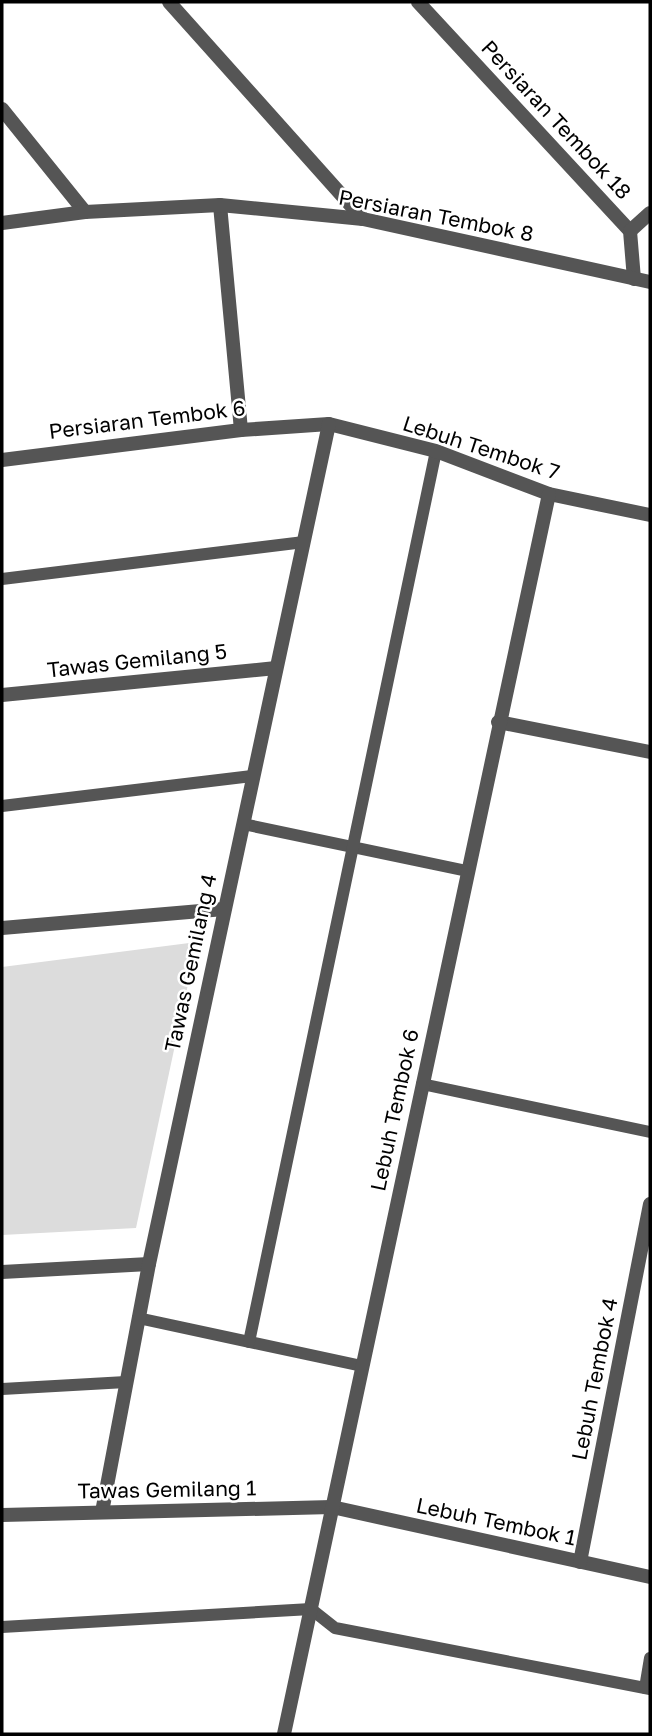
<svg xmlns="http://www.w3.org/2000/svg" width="652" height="1736" viewBox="0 0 652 1736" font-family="'Golos Text',sans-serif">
  <rect width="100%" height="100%" fill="#fff"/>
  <polygon fill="#dcdcdc" points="197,942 136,1228 2,1235 2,967"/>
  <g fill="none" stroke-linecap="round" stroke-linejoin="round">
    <g stroke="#555" stroke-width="12">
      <polyline points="2,579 304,542"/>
      <polyline points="2,806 252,776"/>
      <polyline points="243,824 467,871"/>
      <polyline points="422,1084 650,1132"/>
      <polyline points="138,1318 362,1366"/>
      <polyline points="249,1342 436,451"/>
      <polyline points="2,1389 126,1382"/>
      <polyline points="2,1627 311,1609 335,1628 650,1689"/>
      <polyline points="645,1688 650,1658"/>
    </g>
    <g stroke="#555" stroke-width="14">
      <polyline points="169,2 363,219"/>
      <polyline points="418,2 630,231 634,279"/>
      <polyline points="2,109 85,212"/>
      <polyline points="220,205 241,430"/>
      <polyline points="2,223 85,212 220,205 363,219 650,282"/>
      <polyline points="630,231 650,213"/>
      <polyline points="2,460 241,430 329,424 436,451 549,494 650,515"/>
      <polyline points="2,695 276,668"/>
      <polyline points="498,722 650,752"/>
      <polyline points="2,928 224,909"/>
      <polyline points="2,1272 149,1264"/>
      <polyline points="102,1512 149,1264 329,424"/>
      <polyline points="2,1515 332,1507 650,1577"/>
      <polyline points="580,1562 650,1204"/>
      <polyline points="284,1734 549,494"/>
    </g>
  </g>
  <g text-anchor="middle" stroke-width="5" stroke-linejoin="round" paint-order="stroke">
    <g font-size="21" fill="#000" stroke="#fff">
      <text transform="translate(556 120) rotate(47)" y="7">Persiaran Tembok 18</text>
      <text transform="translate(436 216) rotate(11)" y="7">Persiaran Tembok 8</text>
      <text transform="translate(147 420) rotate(-7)" y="7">Persiaran Tembok 6</text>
      <text transform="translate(481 448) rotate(18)" y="7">Lebuh Tembok 7</text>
      <text transform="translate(137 661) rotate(-6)" y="7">Tawas Gemilang 5</text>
      <text transform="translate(191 963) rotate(-78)" y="7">Tawas Gemilang 4</text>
      <text transform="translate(395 1110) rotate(-78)" y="7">Lebuh Tembok 6</text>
      <text transform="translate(595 1379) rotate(-79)" y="7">Lebuh Tembok 4</text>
      <text transform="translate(167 1490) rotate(-1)" y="7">Tawas Gemilang 1</text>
      <text transform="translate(496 1522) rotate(12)" y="7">Lebuh Tembok 1</text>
    </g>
  </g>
  <rect width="652" height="1736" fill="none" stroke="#000000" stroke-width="7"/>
</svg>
